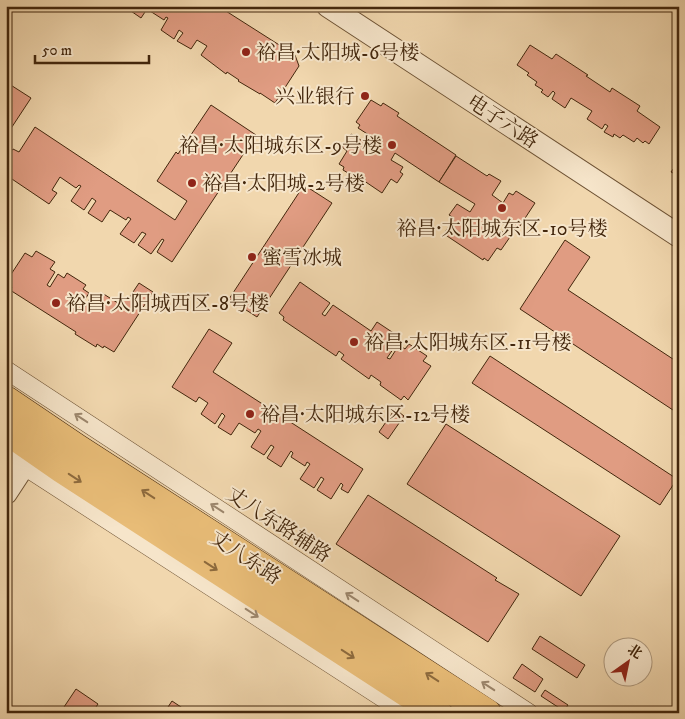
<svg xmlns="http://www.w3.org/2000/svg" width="685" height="719" viewBox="0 0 685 719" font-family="'IM FELL DW Pica','Noto Serif SC',serif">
  <rect width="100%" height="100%" fill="#f1d7ae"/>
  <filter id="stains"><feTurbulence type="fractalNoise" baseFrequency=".004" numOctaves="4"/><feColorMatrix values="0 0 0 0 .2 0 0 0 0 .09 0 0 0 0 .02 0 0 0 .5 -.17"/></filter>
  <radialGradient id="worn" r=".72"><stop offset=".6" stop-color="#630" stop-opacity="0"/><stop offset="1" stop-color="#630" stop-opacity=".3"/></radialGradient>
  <g fill="#e09c82" stroke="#43270d">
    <polygon points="130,6 149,6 141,18 128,9"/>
    <polygon points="153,6 218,6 295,55 299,66 275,103 260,93 260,94 238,81 239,80 227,72 226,74 201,55 207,46 197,40 191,49 177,41 183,33 179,30 174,39 161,30 168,18 166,17 164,20 150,11"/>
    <polygon points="530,45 552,59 556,54 588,75 586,76 610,92 612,88 640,106 637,111 660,127 649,144 645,141 643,143 637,138 634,142 623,135 620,138 614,134 613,137 604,132 608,126 605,124 602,129 587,119 592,111 571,98 565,108 552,99 555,93 553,91 548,97 541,92 543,90 535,85 537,82 527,75 529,73 517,65"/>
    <polygon points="6,82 31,98 6,136"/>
    <polygon points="371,100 381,106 383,103 399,113 397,116 456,155 439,182 395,153 391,160 403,167 400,172 403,174 397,183 391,179 382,193 354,174 353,176 343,170 344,167 339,164 347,151 342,147 351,134 364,142 369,135 358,128 360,125 356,122"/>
    <polygon points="211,105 256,135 172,262 157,252 164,240 162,239 151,254 138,245 146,234 142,232 134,243 120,234 131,219 128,217 126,220 110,210 102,222 88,213 96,201 92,198 84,210 71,201 81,186 79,185 76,188 60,177 52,190 57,193 49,204 6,175 6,158 13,149 19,152 35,127 175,220 187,201 157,181 176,152 178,154"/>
    <polygon points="456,156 487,176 489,174 501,181 492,195 503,203 509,193 513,195 516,191 535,203 516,232 501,222 497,228 510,237 501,250 497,248 488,261 484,258 483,260 444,234 454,218 449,215 457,204 470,212 475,204 439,182"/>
    <polygon points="679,161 679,176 671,172"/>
    <polygon points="304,185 332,203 257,317 229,299"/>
    <polygon points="565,240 590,257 568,290 679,363 679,414 520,309"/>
    <polygon points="36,251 55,262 50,269 55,272 47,285 50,287 58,274 64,278 67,273 86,285 83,289 89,293 81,306 84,308 92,295 99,299 102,293 121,305 125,299 127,301 139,283 153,292 114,352 104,346 103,348 97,344 96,347 75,334 76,332 10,290 12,287 6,283 6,282 25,253 32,257"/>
    <polygon points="300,282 330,303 322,314 325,316 333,305 371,331 377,322 395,334 390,341 396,345 387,358 390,359 399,345 405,349 409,344 427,356 423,361 431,366 408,400 404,396 401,400 380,385 381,382 371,375 369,379 341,359 344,355 339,351 336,356 283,320 284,317 279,313"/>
    <polygon points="209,329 232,343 213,372 363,469 348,493 341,489 343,485 341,483 331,499 317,490 324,479 321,477 314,488 300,479 310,464 307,462 305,466 291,457 293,453 291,451 281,467 267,458 274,447 271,445 264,455 251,447 261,431 258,429 255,433 239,423 231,435 218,427 225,416 222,413 215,424 201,414 208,403 199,397 196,402 172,387"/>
    <polygon points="490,356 677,479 660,505 472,383"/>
    <polygon points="395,409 404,416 388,439 379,432"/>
    <polygon points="446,424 620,536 581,596 407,484"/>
    <polygon points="368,495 497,578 495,580 519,594 488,642 336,544"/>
    <polygon points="540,636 585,665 577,678 532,649"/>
    <polygon points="522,664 543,679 535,692 513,678"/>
    <polygon points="76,689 98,704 92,713 60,713"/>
    <polygon points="545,690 568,705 564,711 541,696"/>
    <polygon points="172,701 190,713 164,713"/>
  </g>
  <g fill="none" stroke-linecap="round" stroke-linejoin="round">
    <g stroke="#6e5335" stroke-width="19">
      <g id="minor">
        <polyline points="6,370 529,713"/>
        <polyline points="6,453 24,466 406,713"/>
      </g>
    </g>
    <g stroke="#6e5335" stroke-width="24">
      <g id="tertiary">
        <polyline points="328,6 679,236"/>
        <polyline points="6,493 44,435"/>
      </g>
    </g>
    <g stroke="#43270d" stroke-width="29">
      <g id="primary">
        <polyline points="6,400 77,448 487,713"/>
        <polyline points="6,430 62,469 438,713"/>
      </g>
    </g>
    <use href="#minor" stroke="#f6e5ca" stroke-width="18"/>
    <use href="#tertiary" stroke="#f6e5ca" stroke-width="22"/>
    <use href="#primary" stroke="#e8bc77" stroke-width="28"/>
  </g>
  <defs><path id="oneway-shaft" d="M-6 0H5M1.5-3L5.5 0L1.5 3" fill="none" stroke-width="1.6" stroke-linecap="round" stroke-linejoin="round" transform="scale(1.25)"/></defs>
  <g stroke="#9c866c">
    <use href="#oneway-shaft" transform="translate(81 418) rotate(-147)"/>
    <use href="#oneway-shaft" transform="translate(217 508) rotate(-147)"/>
    <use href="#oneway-shaft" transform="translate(352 597) rotate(-147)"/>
    <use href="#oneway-shaft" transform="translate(252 613) rotate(33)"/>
    <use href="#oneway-shaft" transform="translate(488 686) rotate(-147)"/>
  </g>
  <g stroke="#8d6a3d">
    <use href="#oneway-shaft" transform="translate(75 478) rotate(33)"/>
    <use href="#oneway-shaft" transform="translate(148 494) rotate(-147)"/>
    <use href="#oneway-shaft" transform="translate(211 566) rotate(33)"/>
    <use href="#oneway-shaft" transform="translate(348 654) rotate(33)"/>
    <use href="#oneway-shaft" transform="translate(432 677) rotate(-147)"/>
  </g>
  <g fill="#8f2418" stroke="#f6e5ca" stroke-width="2">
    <circle cx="246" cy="52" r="5"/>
    <circle cx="365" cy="96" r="5"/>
    <circle cx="392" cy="145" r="5"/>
    <circle cx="192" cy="183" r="5"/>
    <circle cx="502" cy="208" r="5"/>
    <circle cx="252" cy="257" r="5"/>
    <circle cx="56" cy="303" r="5"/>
    <circle cx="354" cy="342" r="5"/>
    <circle cx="250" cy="414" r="5"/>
  </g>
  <g text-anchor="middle" stroke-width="4" stroke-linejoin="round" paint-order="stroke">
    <g font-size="20" fill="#43270d" stroke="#f6e5ca" text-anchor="start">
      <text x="256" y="59">裕昌·太阳城-6号楼</text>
      <text x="355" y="103" text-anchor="end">兴业银行</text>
      <text x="382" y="152" text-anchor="end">裕昌·太阳城东区-9号楼</text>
      <text x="202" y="190">裕昌·太阳城-2号楼</text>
      <text x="502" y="235" text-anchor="middle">裕昌·太阳城东区-10号楼</text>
      <text x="262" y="264">蜜雪冰城</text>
      <text x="66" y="310">裕昌·太阳城西区-8号楼</text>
      <text x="364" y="349">裕昌·太阳城东区-11号楼</text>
      <text x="260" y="421">裕昌·太阳城东区-12号楼</text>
    </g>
    <g font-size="20" fill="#43270d" stroke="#f6e5ca">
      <text transform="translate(503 121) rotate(33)" y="7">电子六路</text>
      <text transform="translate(279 524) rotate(33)" y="7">丈八东路辅路</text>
      <text transform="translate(246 557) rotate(33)" y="7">丈八东路</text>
    </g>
  </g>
  <rect width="685" height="719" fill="none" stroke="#f1d7ae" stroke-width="25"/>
  <rect x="8" y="8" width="670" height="704" fill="none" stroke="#43270d" stroke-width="2.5"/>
  <rect x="12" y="12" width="660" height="694" fill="none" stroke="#43270d"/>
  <g transform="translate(628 662) rotate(33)"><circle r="24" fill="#f6e5ca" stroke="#ae997e"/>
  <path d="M0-4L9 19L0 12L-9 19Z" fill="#8f2418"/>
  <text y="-8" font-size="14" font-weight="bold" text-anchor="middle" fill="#43270d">北</text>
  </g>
  <path d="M35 55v8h114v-8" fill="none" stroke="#43270d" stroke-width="2.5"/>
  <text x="42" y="55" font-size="15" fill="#43270d" stroke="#f6e5ca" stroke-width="4" paint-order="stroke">50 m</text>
  <rect width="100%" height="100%" filter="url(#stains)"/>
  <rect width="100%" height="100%" fill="url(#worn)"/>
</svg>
